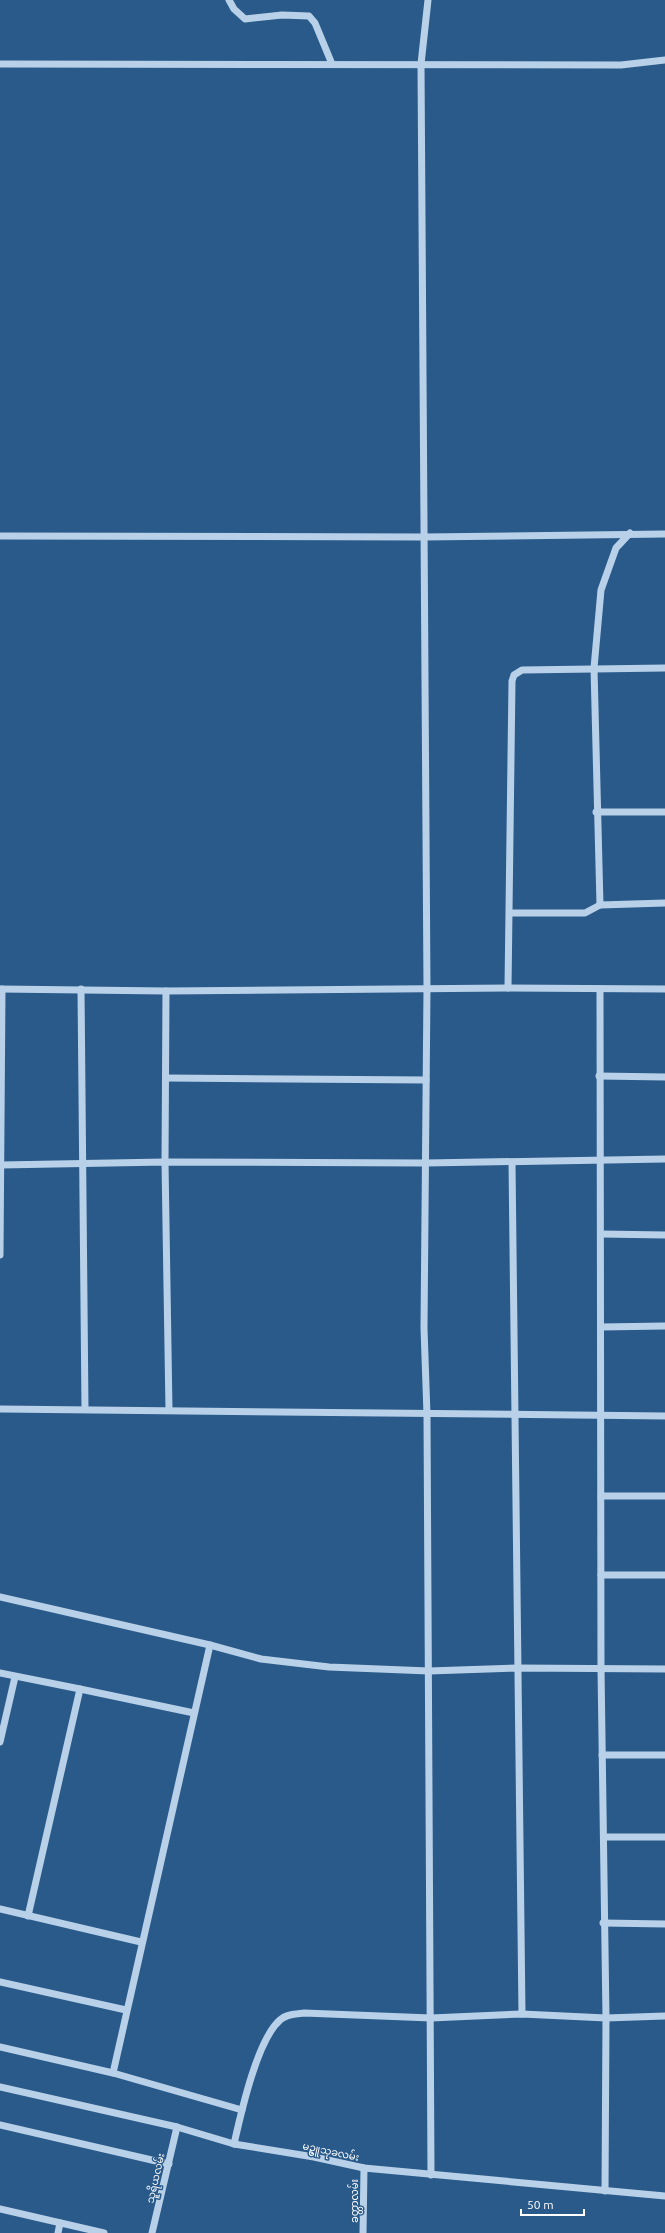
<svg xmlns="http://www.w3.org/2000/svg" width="665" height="2233" viewBox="0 0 665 2233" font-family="Ubuntu,'Noto Sans Myanmar',sans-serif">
  <rect width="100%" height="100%" fill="#2a5a8a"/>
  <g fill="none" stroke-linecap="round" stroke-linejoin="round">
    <g stroke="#b8d1e9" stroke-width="7">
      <polyline points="229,0 234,9 245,19 282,15 309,16 315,23 332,64"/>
      <polyline points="428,0 421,64 427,988 424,1328 427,1415 431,2175"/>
      <polyline points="0,64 621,65 665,60"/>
      <polyline points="630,533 616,548 601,590 594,668 600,905 665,903"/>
      <polyline points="0,536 424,537 665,534"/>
      <polyline points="596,812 665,812"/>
      <polyline points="510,913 585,913 600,905"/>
      <polyline points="508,988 512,681 514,675 522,670 665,668"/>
      <polyline points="0,989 166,991 508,988 665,989"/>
      <polyline points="81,989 85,1409"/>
      <polyline points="600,989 601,1668 606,2018 605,2191"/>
      <polyline points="166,991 165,1162 169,1410"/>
      <polyline points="599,1076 665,1077"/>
      <polyline points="166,1078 426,1080"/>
      <polyline points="512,1162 522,2014"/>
      <polyline points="1,1165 165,1162 426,1163 665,1159"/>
      <polyline points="601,1234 665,1235"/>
      <polyline points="0,1255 2,989"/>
      <polyline points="601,1327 665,1326"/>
      <polyline points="0,1409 665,1416"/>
      <polyline points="601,1496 665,1496"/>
      <polyline points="601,1575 665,1575"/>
      <polyline points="0,1597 210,1645 261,1659 329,1667 429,1671 518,1668 665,1669"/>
      <polyline points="0,1673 80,1689 28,1916"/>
      <polyline points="80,1689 194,1713"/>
      <polyline points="0,1742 15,1677"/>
      <polyline points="602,1755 665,1755"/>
      <polyline points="604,1837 665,1837"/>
      <polyline points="0,1909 141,1942"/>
      <polyline points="603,1923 665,1924"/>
      <polyline points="0,1982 126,2010"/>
      <polyline points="0,2047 113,2073 210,1645"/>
      <polyline points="113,2073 242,2110"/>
      <polyline points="0,2087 177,2127 234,2144 314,2157 364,2168 665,2196"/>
      <polyline points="0,2125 169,2164"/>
      <path d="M234,2144c7,-31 23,-104 46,-124 6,-6 16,-6 24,-7l127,5 91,-4 84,4 59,-2"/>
      <polyline points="0,2209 104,2233"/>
      <polyline points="58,2233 60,2223"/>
      <polyline points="152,2233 177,2127"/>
      <polyline points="363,2233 364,2168"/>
    </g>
  </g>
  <g text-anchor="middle" stroke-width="3" stroke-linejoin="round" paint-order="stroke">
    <g font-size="10" fill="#fff" stroke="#2a5a8a">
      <text transform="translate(331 2151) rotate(12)" y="4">မဥ္ဇူသုခလမ်း</text>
      <text transform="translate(155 2178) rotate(-77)" y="4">သူရိယလမ်း</text>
      <text transform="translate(354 2201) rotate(-90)" y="4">ခတ္တာလမ်း</text>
    </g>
  </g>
  <path d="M521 2209v6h63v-6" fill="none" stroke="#ffffff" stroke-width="2"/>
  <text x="527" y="2209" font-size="12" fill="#ffffff" stroke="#2a5a8a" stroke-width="3" paint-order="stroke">50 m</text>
</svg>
